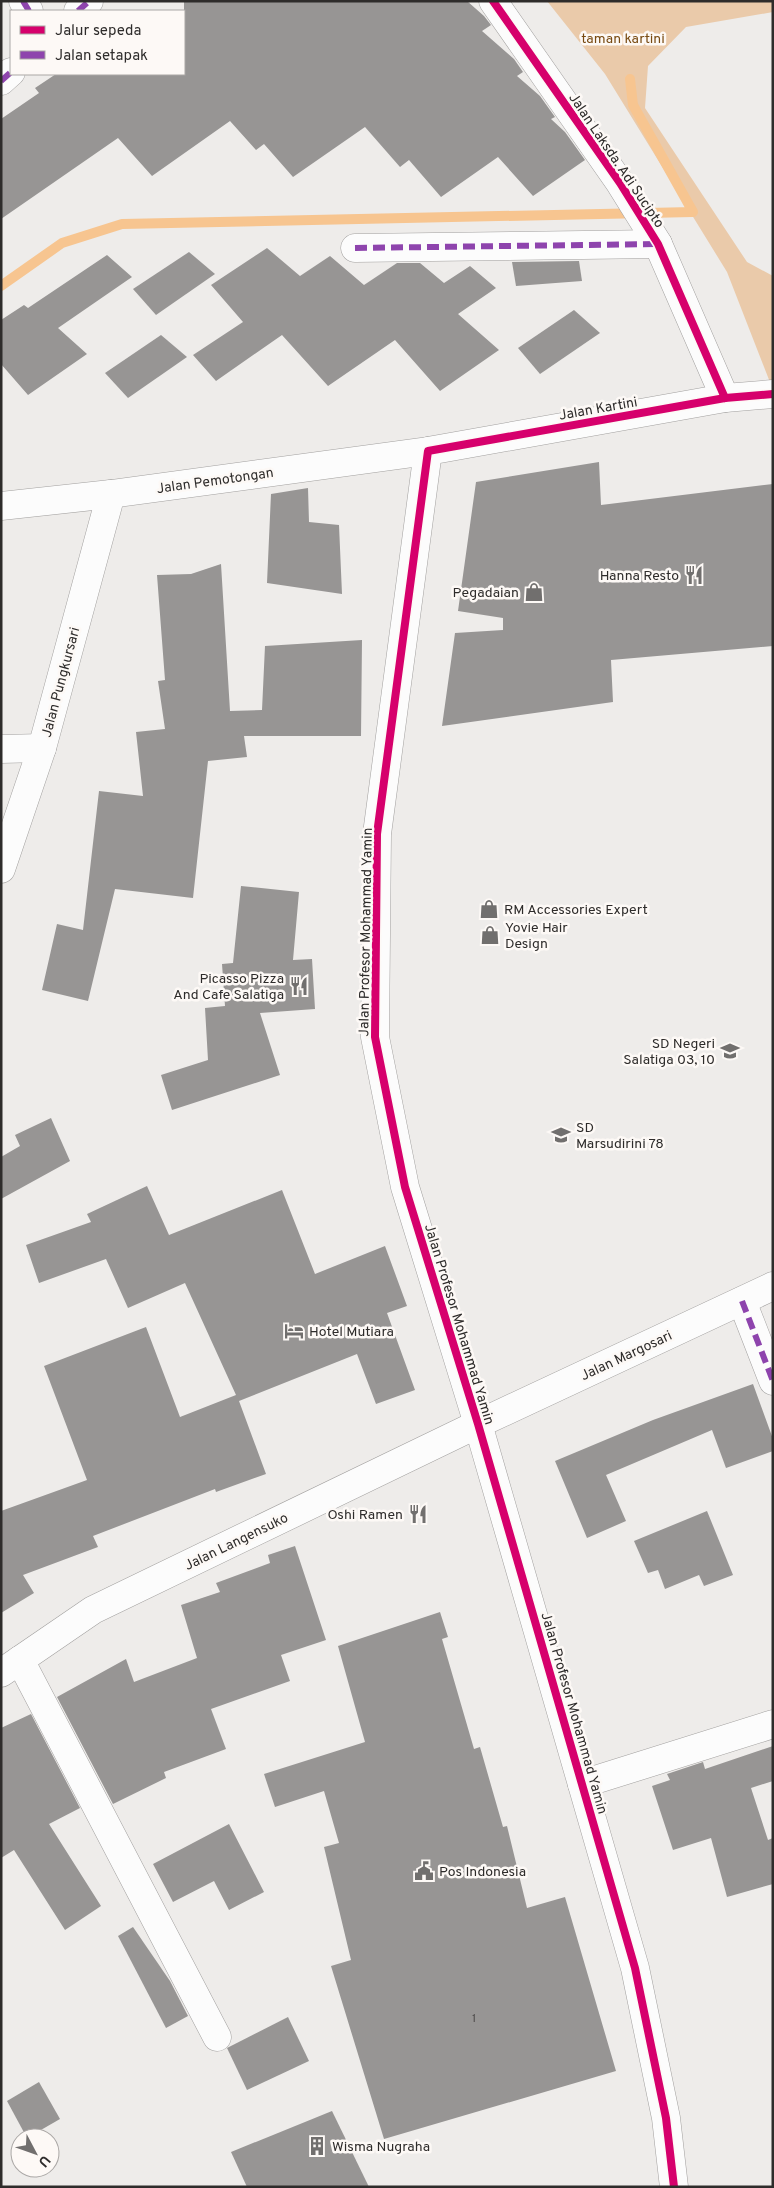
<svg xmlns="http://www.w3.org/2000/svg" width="774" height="2188" viewBox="0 0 774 2188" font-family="Overpass,sans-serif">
  <rect width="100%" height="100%" fill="#eeecea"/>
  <polygon fill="#eacaaa" points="547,1 773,1 773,12 686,27 648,66 645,108 747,262 773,276 773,390 727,272 605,74"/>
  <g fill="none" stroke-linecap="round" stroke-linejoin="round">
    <polyline stroke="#f7c590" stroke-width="10" points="1,286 62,243 122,224 693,212 633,105 630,79"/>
  </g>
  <g fill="#979594">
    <polygon points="184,1 467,1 484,16 491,25 482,31 514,59 523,72 517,76 540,96 555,117 551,119 565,132 585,160 533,196 498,157 441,197 409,160 400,167 365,127 293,177 264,144 256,150 230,121 152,176 118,138 1,219 1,119 39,93 35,88 56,74 184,74"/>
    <polygon points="267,248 300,276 330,256 364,285 397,263 420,263 444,283 470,266 496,288 458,314 499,350 440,391 395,340 328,386 282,335 216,381 193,355 243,322 211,285"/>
    <polygon points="189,252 215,274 156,315 133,289"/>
    <polygon points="107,255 132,277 58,328 87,354 28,395 1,364 1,320 24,305 28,308"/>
    <polygon points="579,261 582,281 516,286 512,262"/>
    <polygon points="574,310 600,333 540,374 518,348"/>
    <polygon points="161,335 187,357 128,398 105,373"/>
    <polygon points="599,462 601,505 773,484 773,646 611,660 613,702 442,726 455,633 503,630 503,618 458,611 476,482"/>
    <polygon points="308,488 309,522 339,525 342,594 267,583 271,494"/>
    <polygon points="221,564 230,711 262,710 265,646 362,640 361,736 244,736 247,757 208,761 193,898 115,889 88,1001 42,990 57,924 83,930 99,791 143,796 136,732 165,729 158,681 165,680 157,575 191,574"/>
    <polygon points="241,886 299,892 293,960 312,959 315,1009 260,1013 280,1075 172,1110 161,1075 208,1060 205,1008 225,1006 222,964 233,963"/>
    <polygon points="51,1118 70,1161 1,1199 1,1157 20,1146 15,1135"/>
    <polygon points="147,1186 169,1235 282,1190 315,1274 385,1246 407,1306 387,1313 415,1390 376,1404 357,1354 239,1401 266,1474 216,1492 215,1489 93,1536 98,1547 23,1575 34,1593 1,1613 1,1511 87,1480 44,1366 146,1327 180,1417 236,1395 185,1283 128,1308 106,1259 39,1283 26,1245 91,1222 87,1214"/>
    <polygon points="753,1384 773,1439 773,1451 726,1468 712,1430 606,1475 626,1521 587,1538 555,1461 653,1420"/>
    <polygon points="707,1511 733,1575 704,1586 699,1575 665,1589 658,1570 648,1573 634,1541"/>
    <polygon points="295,1546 326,1640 281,1655 290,1681 211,1709 226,1749 164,1772 166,1778 113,1804 57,1697 126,1659 134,1682 197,1658 181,1605 220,1592 216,1583 270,1563 268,1555"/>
    <polygon points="440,1612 448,1637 442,1639 474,1749 480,1747 503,1827 507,1826 527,1908 565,1897 616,2071 384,2139 331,1966 351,1960 324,1847 339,1843 324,1791 275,1807 264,1774 365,1742 338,1646"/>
    <polygon points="31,1714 80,1808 49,1824 101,1906 65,1930 14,1850 1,1858 1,1728"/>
    <polygon points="773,1746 773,1781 751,1788 768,1840 773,1838 773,1884 727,1897 711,1838 673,1850 652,1786 670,1780 667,1774 703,1762 705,1769"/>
    <polygon points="229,1824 264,1892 229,1910 214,1881 173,1902 153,1864"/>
    <polygon points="133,1927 170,1981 188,2016 166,2028 118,1936"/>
    <polygon points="288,2017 309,2061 247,2090 227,2048"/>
    <polygon points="39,2082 60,2119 27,2138 7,2101"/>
    <polygon points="332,2111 369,2187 247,2187 231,2152"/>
  </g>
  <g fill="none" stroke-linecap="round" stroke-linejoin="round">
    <g stroke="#a2a09f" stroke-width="29">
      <g id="minor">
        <polyline points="23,1 29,11"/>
        <polyline points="78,11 89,1"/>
        <polyline points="1,81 11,72"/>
        <polyline points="355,248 658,244"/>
        <polyline points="1,506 111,494 428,451"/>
        <polyline points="1,749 42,748"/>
        <polyline points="1,869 42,748 111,494"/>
        <polyline points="742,1301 773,1381"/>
        <polyline points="20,1660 217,2037"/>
        <polyline points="1,1673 93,1610 478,1424 773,1286"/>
        <polyline points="582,1784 773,1724"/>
      </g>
    </g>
    <g stroke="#a2a09f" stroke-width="29">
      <g id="major">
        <polyline points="493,1 620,183 658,244 725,398"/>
        <polyline points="674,2187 666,2118 635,1968 478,1424 405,1187 375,1037 377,834 428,451 725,398 773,394"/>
      </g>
    </g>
    <use href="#minor" stroke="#fcfcfc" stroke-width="28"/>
    <use href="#major" stroke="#fcfcfc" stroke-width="28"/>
    <g stroke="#8e44ad" stroke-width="6" stroke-dasharray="12 6" stroke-linecap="butt">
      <polyline points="23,1 29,11"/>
      <polyline points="78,11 89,1"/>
      <polyline points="1,81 11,72"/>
      <polyline points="355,248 658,244"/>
      <polyline points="742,1301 773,1381"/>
    </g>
    <g stroke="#fdf9f6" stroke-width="11">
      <g id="cycleway">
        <polyline points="493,1 620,183 658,244 725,398"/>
        <polyline points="674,2187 666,2118 635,1968 478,1424 405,1187 375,1037 377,834 428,451 725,398 773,394"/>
      </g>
    </g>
    <use href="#cycleway" stroke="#d6006c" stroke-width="8"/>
  </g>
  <defs>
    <g id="restaurant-bare" transform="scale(1.5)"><path d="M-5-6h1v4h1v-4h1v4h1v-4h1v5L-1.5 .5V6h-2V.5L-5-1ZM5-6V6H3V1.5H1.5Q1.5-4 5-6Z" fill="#716f6e" stroke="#fdf9f6" stroke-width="2.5" paint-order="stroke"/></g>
    <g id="shop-bare" transform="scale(1.5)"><path d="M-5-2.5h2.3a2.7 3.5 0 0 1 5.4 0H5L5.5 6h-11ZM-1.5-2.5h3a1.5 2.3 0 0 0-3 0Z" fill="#716f6e" stroke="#fdf9f6" stroke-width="2.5" paint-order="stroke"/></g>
    <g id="school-bare" transform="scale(1.5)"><path d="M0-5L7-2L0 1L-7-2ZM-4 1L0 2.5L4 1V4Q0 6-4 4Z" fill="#716f6e" stroke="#fdf9f6" stroke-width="2.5" paint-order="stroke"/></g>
    <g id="hotel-bare" transform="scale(1.5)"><path d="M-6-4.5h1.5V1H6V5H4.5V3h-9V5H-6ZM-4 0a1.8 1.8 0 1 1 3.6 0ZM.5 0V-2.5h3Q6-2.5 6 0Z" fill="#716f6e" stroke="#fdf9f6" stroke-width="2.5" paint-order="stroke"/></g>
    <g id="civic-bare" transform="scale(1.5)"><path d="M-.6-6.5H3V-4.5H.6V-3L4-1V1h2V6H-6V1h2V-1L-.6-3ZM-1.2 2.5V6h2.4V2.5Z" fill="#716f6e" stroke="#fdf9f6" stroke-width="2.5" paint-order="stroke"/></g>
    <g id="building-bare" transform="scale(1.5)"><path d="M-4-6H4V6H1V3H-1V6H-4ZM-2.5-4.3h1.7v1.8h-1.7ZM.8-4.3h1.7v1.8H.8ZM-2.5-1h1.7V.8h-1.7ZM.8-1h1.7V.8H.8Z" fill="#716f6e" stroke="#fdf9f6" stroke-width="2.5" paint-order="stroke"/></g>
  </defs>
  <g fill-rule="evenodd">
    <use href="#restaurant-bare" x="694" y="575"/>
    <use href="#shop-bare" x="534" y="592"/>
    <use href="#shop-bare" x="489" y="909"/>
    <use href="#shop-bare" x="490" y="935"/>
    <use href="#restaurant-bare" x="299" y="986"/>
    <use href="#school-bare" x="730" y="1051"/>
    <use href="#school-bare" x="561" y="1135"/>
    <use href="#hotel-bare" x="294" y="1331"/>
    <use href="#restaurant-bare" x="418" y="1514"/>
    <use href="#civic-bare" x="424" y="1871"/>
    <use href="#building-bare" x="317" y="2146"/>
  </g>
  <g text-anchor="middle" stroke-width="5" stroke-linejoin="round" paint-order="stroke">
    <g font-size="11" fill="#484645">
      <text x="474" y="2022">1</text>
    </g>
    <g font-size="14" fill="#784a11" stroke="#fdf9f6">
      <text x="623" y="43">taman kartini</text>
    </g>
    <g font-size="14" fill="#2e2c2b" stroke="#fdf9f6">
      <text transform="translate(617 160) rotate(56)" y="5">Jalan Laksda. Adi Sucipto</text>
      <text transform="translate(598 408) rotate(-10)" y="5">Jalan Kartini</text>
      <text transform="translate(215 480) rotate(-8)" y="5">Jalan Pemotongan</text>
      <text transform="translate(60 682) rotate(-75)" y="5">Jalan Pungkursari</text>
      <text transform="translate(365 932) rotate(-89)" y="5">Jalan Profesor Mohammad Yamin</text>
      <text transform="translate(460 1324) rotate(73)" y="5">Jalan Profesor Mohammad Yamin</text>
      <text transform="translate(626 1355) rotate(-25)" y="5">Jalan Margosari</text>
      <text transform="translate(236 1541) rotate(-26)" y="5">Jalan Langensuko</text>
      <text transform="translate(575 1713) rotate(74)" y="5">Jalan Profesor Mohammad Yamin</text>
    </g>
    <g font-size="14" fill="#2e2c2b" stroke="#fdf9f6" text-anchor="start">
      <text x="679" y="580" text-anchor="end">Hanna Resto</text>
      <text x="519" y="597" text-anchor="end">Pegadaian</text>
      <text x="504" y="914">RM Accessories Expert</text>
      <text x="505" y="932">Yovie Hair<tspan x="505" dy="16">Design</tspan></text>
      <text x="284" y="983" text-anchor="end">Picasso Pizza<tspan x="284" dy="16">And Cafe Salatiga</tspan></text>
      <text x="715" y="1048" text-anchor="end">SD Negeri<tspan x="715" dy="16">Salatiga 03, 10</tspan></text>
      <text x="576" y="1132">SD<tspan x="576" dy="16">Marsudirini 78</tspan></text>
      <text x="309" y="1336">Hotel Mutiara</text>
      <text x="403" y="1519" text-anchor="end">Oshi Ramen</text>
      <text x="439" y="1876">Pos Indonesia</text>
      <text x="332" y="2151">Wisma Nugraha</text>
    </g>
  </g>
  <rect width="774" height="2188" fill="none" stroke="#2e2c2b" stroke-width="5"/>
  <rect x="10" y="10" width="175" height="65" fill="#fdf9f6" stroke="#aaa7a5"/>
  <rect x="20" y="26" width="25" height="8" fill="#d6006c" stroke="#aaa7a5"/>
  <text x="55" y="35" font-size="15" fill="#2e2c2b">Jalur sepeda</text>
  <rect x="20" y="51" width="25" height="8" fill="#8e44ad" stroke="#aaa7a5"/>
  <text x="55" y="60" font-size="15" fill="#2e2c2b">Jalan setapak</text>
  <g transform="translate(35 2153) rotate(131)"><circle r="24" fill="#fdf9f6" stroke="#aaa7a5"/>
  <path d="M0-4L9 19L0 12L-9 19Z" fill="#716f6e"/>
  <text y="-8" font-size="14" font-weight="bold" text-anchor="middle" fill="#2e2c2b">U</text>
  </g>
</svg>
